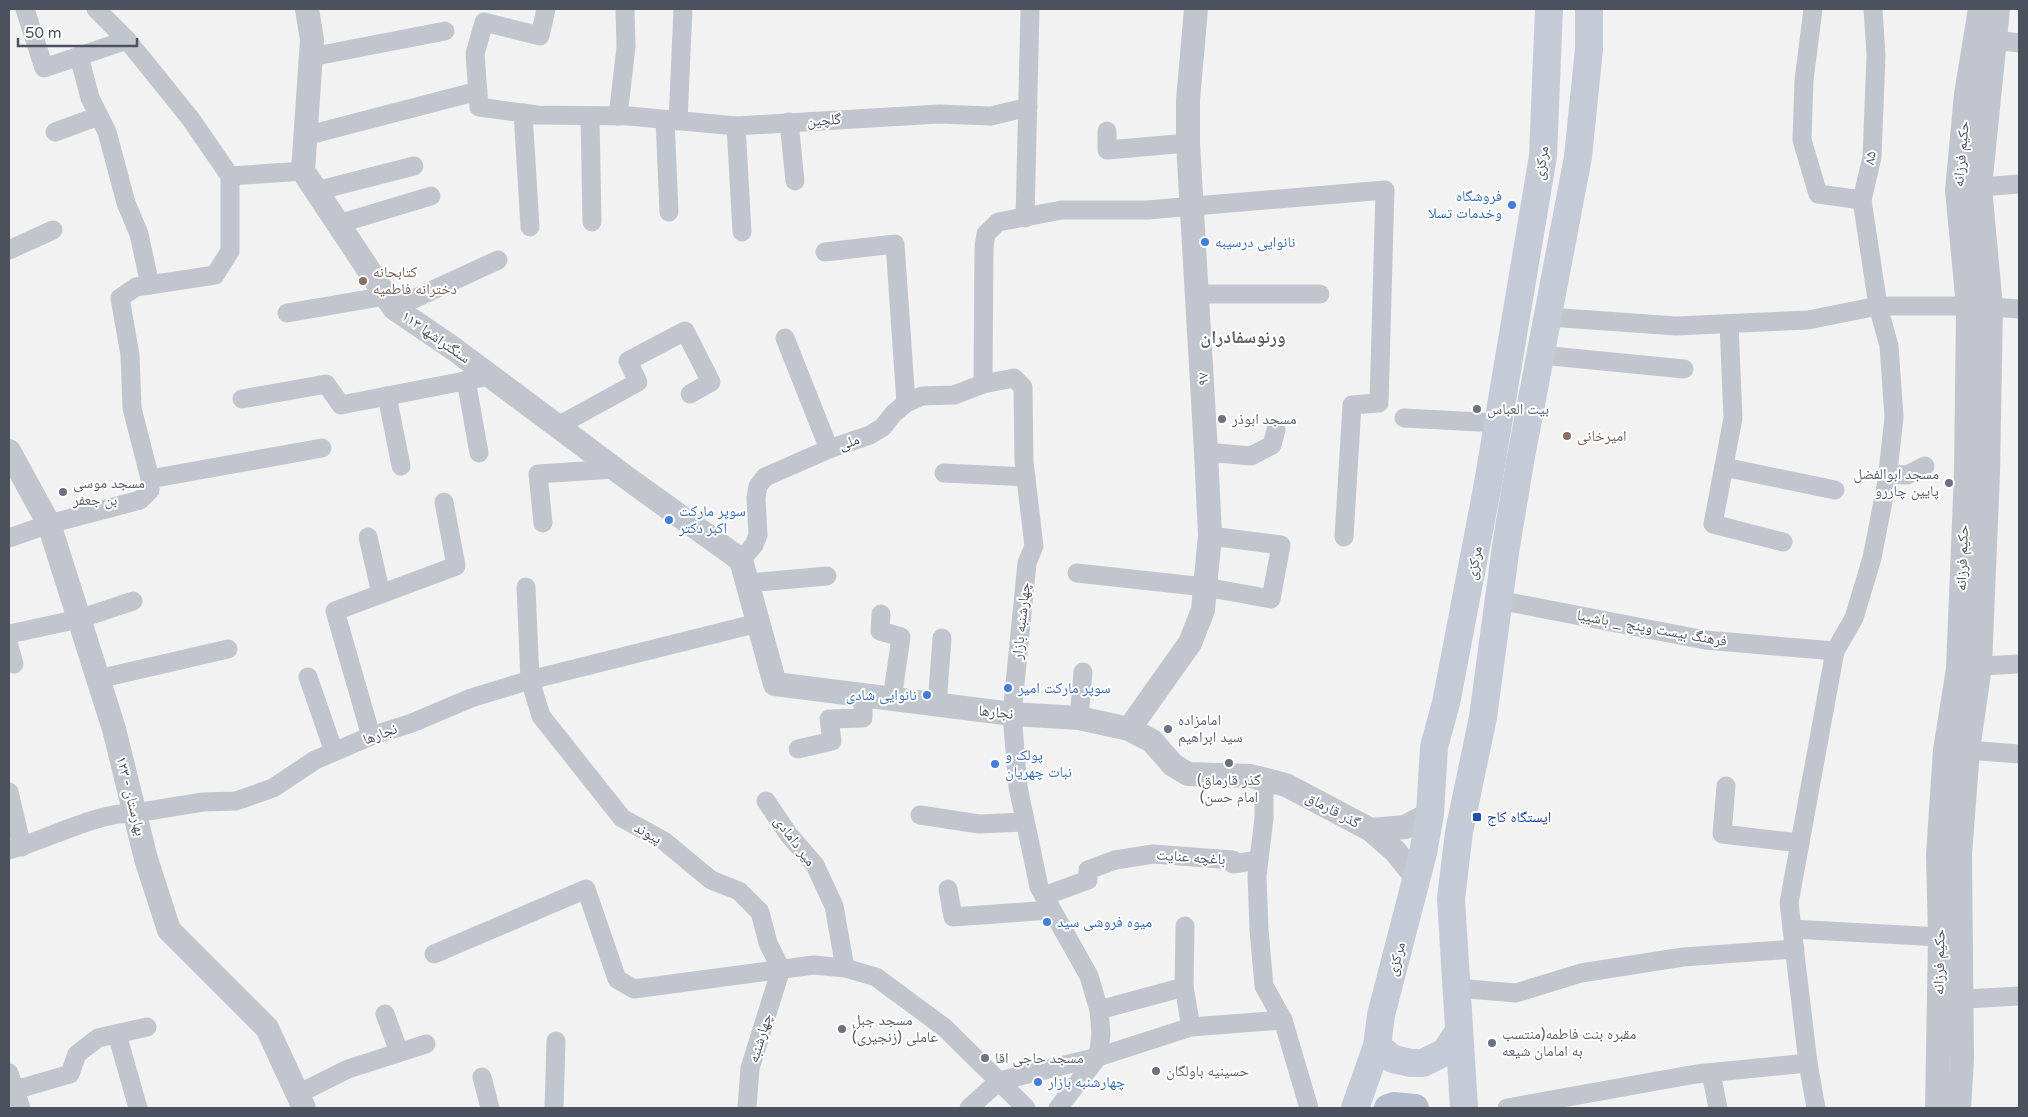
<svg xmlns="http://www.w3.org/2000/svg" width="2028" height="1117" viewBox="0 0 2028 1117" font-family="'Varela Round','Noto Naskh Arabic',sans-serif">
  <rect width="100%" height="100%" fill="#f3f2f2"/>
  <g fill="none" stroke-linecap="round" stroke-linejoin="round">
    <g stroke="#c1c6ce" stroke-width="19">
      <polyline points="25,9 44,68 127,40"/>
      <polyline points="546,9 540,36 484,22 475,54 479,107 537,115 629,116 736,126 939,114 991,116 1028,107"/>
      <polyline points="1813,9 1804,80 1802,140 1818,194 1862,200"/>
      <polyline points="1996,40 2019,43"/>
      <polyline points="79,56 90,98 107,132 126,203 139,234 150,285"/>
      <polyline points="311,57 445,31"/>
      <polyline points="523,113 530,227"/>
      <polyline points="590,116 592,222"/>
      <polyline points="618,116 626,47 625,9"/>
      <polyline points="665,120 669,212"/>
      <polyline points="678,121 683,9"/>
      <polyline points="789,122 795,181"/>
      <polyline points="736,126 742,232"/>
      <polyline points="1107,131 1107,150 1188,143"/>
      <polyline points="55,132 99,116"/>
      <polyline points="305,136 478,91"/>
      <polyline points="230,176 303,171"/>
      <polyline points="1980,187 2019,184"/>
      <polyline points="316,191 414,166"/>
      <polyline points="1025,218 1030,9"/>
      <polyline points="338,224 431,196"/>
      <polyline points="9,250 53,230"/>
      <polyline points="825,252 895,244 906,403"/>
      <polyline points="1198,294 1320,294"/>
      <polyline points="1991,307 2019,309"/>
      <polyline points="394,308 498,260"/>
      <polyline points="287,313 386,296"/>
      <polyline points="1549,317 1676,326 1808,320 1878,306 1968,306"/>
      <polyline points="1729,324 1733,418 1713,524 1783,542"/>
      <polyline points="785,338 829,449"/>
      <polyline points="1541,355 1684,369"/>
      <polyline points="466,380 479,453"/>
      <polyline points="983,384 984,247 986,234 998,222 1062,210 1147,210 1385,190 1379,403 1352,405 1344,537"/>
      <polyline points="387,396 401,466"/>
      <polyline points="242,399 326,384 341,405 490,376"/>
      <polyline points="1404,418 1498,423"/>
      <polyline points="558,426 638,382 628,361 685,331 711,382 690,394"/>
      <polyline points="1206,452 1251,456 1272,445 1276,430"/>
      <polyline points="1724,467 1835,490"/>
      <polyline points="944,473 1026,477"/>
      <polyline points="1887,474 1907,475 1925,466"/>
      <polyline points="150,479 322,448"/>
      <polyline points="543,523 538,474 614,469"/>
      <polyline points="368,537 381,594"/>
      <polyline points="9,538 49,524 140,500 150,490 150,479 132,408 130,355 120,298 136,287 215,275 230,251 230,176 190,118 127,40 96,9"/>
      <polyline points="741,560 754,545 758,535 756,498 758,486 765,477 829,449 870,435 883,427 893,414 906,403 922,396 954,395 983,384 1014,378 1023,387 1024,462 1034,546 1027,563 1012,714 1018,787 1039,887 1089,976 1099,1010 1101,1034 1098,1057 1058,1108"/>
      <polyline points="1077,573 1205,587 1271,599 1281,545 1210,536"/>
      <polyline points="747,583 827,576"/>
      <polyline points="526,587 530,680 541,716 622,818 664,841 711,880 739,891 760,912 768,943 781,969 750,1068 747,1108"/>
      <polyline points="1498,600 1705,640 1835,651"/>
      <polyline points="881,614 880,631 901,637 892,699"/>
      <polyline points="9,634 79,619 133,601"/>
      <polyline points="9,646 14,664"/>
      <polyline points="1980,666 2019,664"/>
      <polyline points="308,677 334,752"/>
      <polyline points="98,679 228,649"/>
      <polyline points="937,705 942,638"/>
      <polyline points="1079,718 1083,672"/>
      <polyline points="371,736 335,611 456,566 444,502"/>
      <polyline points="798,749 832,741 829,719 863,718 863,695"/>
      <polyline points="1968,750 2019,754"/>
      <polyline points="1264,779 1264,818 1257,876 1259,930 1264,986 1283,1020 1309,1108"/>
      <polyline points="1726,786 1722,834 1800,843"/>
      <polyline points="9,792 22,847"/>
      <polyline points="766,801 789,835 815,865 834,906 845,968"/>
      <polyline points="920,815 979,824 1025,822"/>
      <path d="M9,850c38,-10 87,-38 126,-37l68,-11 33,-1 37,-13 42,-28 56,-24 41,-13 59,-25 59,-18 228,-57"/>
      <polyline points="948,889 953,917 1051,910"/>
      <polyline points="1044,896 1088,880 1088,870 1115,860 1153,854 1233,860 1233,864 1259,860"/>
      <polyline points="1185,926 1184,987 1191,1027"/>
      <polyline points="1792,929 1940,937"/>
      <polyline points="434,954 586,889 617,979 634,989 814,965 845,968 876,977 945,1028 1026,1108"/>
      <polyline points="1457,988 1516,993 1581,973 1683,957 1795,949"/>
      <polyline points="1948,1000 2019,996"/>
      <polyline points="1099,1010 1184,987"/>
      <polyline points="385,1014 399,1052"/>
      <polyline points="117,1034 138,1108"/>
      <polyline points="9,1073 21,1108"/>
      <polyline points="1711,1073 1718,1108"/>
      <polyline points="482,1077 490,1108"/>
      <polyline points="15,1090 70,1074 77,1054 98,1038 147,1027"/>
      <polyline points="298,1094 348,1069 426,1044"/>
      <polyline points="554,1108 556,1041"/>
      <polyline points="969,1108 999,1081 1098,1057 1191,1027 1283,1020"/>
      <polyline points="1507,1108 1696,1074 1808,1063"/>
      <polyline points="1816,1108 1808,1063 1789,903 1835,651 1854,618 1872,558 1887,481 1894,417 1889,346 1878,306 1862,200 1872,157 1876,55 1873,9"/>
    </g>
    <g stroke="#c1c6ce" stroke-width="24">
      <polyline points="307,9 312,40 303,171 394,308 454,349 627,478 741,560 775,684 1012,714 1079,718 1129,729 1152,741 1173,765 1188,774 1251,776 1286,785 1371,830 1395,851 1417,878"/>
      <polyline points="9,451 49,524 114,729 146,859 169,930 267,1028 304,1108"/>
      <polyline points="1129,729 1190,643 1203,610 1205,587 1210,536 1206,452 1188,143 1188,100 1196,9"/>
      <polyline points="1371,830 1405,827 1430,814"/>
      <polyline points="1937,1108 1940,937 1938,855 1945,750 1958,669 1966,473 1968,306 1957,190 1966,94 1980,9"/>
      <polyline points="1959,1108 1962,1059 1960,855 1968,750 1980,666 1988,473 1991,307 1980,187 1998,9"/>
    </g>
    <g stroke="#c4cad6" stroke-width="28">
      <polyline points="1377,1046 1393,1059 1411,1063 1423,1063 1445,1052 1459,1031"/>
      <polyline points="1355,1108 1377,1046 1381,1015 1423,853 1430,814 1434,747 1446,703 1487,489 1543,156 1549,9"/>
      <polyline points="1464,1108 1451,899 1459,832 1483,717 1506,546 1520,462 1578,157 1589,49 1589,9"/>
    </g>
    <polyline stroke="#b4bdcd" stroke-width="28" points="1388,1108 1394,1106 1415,1108"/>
  </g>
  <g fill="#3f7fe0" stroke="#fff" stroke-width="2">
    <circle cx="1512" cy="205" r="5"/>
    <circle cx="1205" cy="242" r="5"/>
    <circle cx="669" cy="520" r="5"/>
    <circle cx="1008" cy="688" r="5"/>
    <circle cx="927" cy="695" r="5"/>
    <circle cx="995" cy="764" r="5"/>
    <circle cx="1047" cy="922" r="5"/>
    <circle cx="1038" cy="1082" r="5"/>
  </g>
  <g fill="#8d6e63" stroke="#fff" stroke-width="2">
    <circle cx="363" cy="281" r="5"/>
    <circle cx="1567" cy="436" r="5"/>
  </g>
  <g fill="#6b7280" stroke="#fff" stroke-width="2">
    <circle cx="1477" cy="409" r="5"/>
    <circle cx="1222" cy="419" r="5"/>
    <circle cx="1949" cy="483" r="5"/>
    <circle cx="63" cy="492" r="5"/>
    <circle cx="1168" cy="729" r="5"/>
    <circle cx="1229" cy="763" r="5"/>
    <circle cx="842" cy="1029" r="5"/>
    <circle cx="1492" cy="1043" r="5"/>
    <circle cx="985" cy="1058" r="5"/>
    <circle cx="1156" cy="1071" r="5"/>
  </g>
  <rect fill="#1a4fb4" stroke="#fff" stroke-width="2" x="1472" y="812" width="10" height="10" rx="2.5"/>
  <g text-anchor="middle" stroke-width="4" stroke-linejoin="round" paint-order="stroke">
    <g font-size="15" fill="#4b515d" stroke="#fff">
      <text transform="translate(824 120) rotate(-4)" y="5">گلچین</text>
      <text transform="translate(1961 154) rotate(-85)" y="5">حکیم فرزانه</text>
      <text transform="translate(1870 158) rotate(-82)" y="5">۸۵</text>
      <text transform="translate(1541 163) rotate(-82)" y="5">مرکزی</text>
      <text transform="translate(436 337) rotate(35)" y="5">سنگتراشها ۱۱۳</text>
      <text transform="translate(1203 379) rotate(-93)" y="5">۹۷</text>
      <text transform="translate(849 442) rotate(-19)" y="5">ملی</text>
      <text transform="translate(1962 558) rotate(-88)" y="5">حکیم فرزانه</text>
      <text transform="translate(1474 563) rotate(-80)" y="5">مرکزی</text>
      <text transform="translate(1021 621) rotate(-84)" y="5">چهارشنبه بازار</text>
      <text transform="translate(1652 628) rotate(10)" y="5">فرهنگ بیست وپنج _ باشییا</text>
      <text transform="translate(996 712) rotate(6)" y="5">نجارها</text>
      <text transform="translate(380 734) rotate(-20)" y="5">نجارها</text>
      <text transform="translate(131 796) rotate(76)" y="5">بهارستان - ۱۲۳</text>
      <text transform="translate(1333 810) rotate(28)" y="5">گذر قارماق</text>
      <text transform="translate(648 833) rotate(29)" y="5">پیوند</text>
      <text transform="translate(795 841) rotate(53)" y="5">میر دامادی</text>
      <text transform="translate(1191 857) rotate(4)" y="5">باغچه عنایت</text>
      <text transform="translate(1396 959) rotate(-75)" y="5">مرکزی</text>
      <text transform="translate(1939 962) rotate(-89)" y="5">حکیم فرزانه</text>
      <text transform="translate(760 1038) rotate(-73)" y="5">چهارشنبه</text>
    </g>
    <g font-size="15" fill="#366cbe" stroke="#fff" text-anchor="start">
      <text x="1502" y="201" text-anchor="end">فروشگاه<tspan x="1502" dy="17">وخدمات تسلا</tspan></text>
      <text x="1215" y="247">نانوایی درسیبه</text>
      <text x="679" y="516">سوپر مارکت<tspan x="679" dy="17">اکبر دکتر</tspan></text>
      <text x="1018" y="693">سوپر مارکت امیر</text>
      <text x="917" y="700" text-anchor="end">نانوایی شادی</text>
      <text x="1005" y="760">پولک و<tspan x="1005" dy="17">نبات چهریان</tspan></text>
      <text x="1057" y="927">میوه فروشی سید</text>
      <text x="1048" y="1087">چهارشنبه بازار</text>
    </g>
    <g font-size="15" fill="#785e54" stroke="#fff" text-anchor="start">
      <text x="373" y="277">کتابحانه<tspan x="373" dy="17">دخترانه فاطمیه</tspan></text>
      <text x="1577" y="441">امیرخانی</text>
    </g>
    <g font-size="15" fill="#5b616d" stroke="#fff" text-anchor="start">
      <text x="1487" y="414">بیت العباس</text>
      <text x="1232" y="424">مسجد ابوذر</text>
      <text x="1939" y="479" text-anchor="end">مسجد ابوالفضل<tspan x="1939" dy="17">پایین چاررو</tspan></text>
      <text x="73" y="488">مسجد موسی<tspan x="73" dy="17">بن جعفر</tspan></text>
      <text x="1178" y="725">امامزاده<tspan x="1178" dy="17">سید ابراهیم</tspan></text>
      <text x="1229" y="785" text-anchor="middle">(گذر قارماق<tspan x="1229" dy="17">(امام حسن</tspan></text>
      <text x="852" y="1025">مسجد جبل<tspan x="852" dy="17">عاملی (زنجیری)</tspan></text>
      <text x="1502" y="1039">مقبره بنت فاطمه(منتسب<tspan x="1502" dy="17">به امامان شیعه</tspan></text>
      <text x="995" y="1063">مسجد حاجی اقا</text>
      <text x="1166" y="1076">حسینیه باولگان</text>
    </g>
    <g font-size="15" fill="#164399" stroke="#fff" text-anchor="start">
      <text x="1487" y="822">ایستگاه کاج</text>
    </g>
    <g font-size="18" font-weight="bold" fill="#5e6066" stroke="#fff">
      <text x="1243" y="343">ورنوسفادران</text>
    </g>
  </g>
  <rect width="2028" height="1117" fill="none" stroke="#4b515d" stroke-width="20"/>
  <path d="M18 38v8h119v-8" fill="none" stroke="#4b515d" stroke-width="2.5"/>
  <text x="25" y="38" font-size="15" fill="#4b515d" stroke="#ffffff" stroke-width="4" paint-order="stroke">50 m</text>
</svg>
